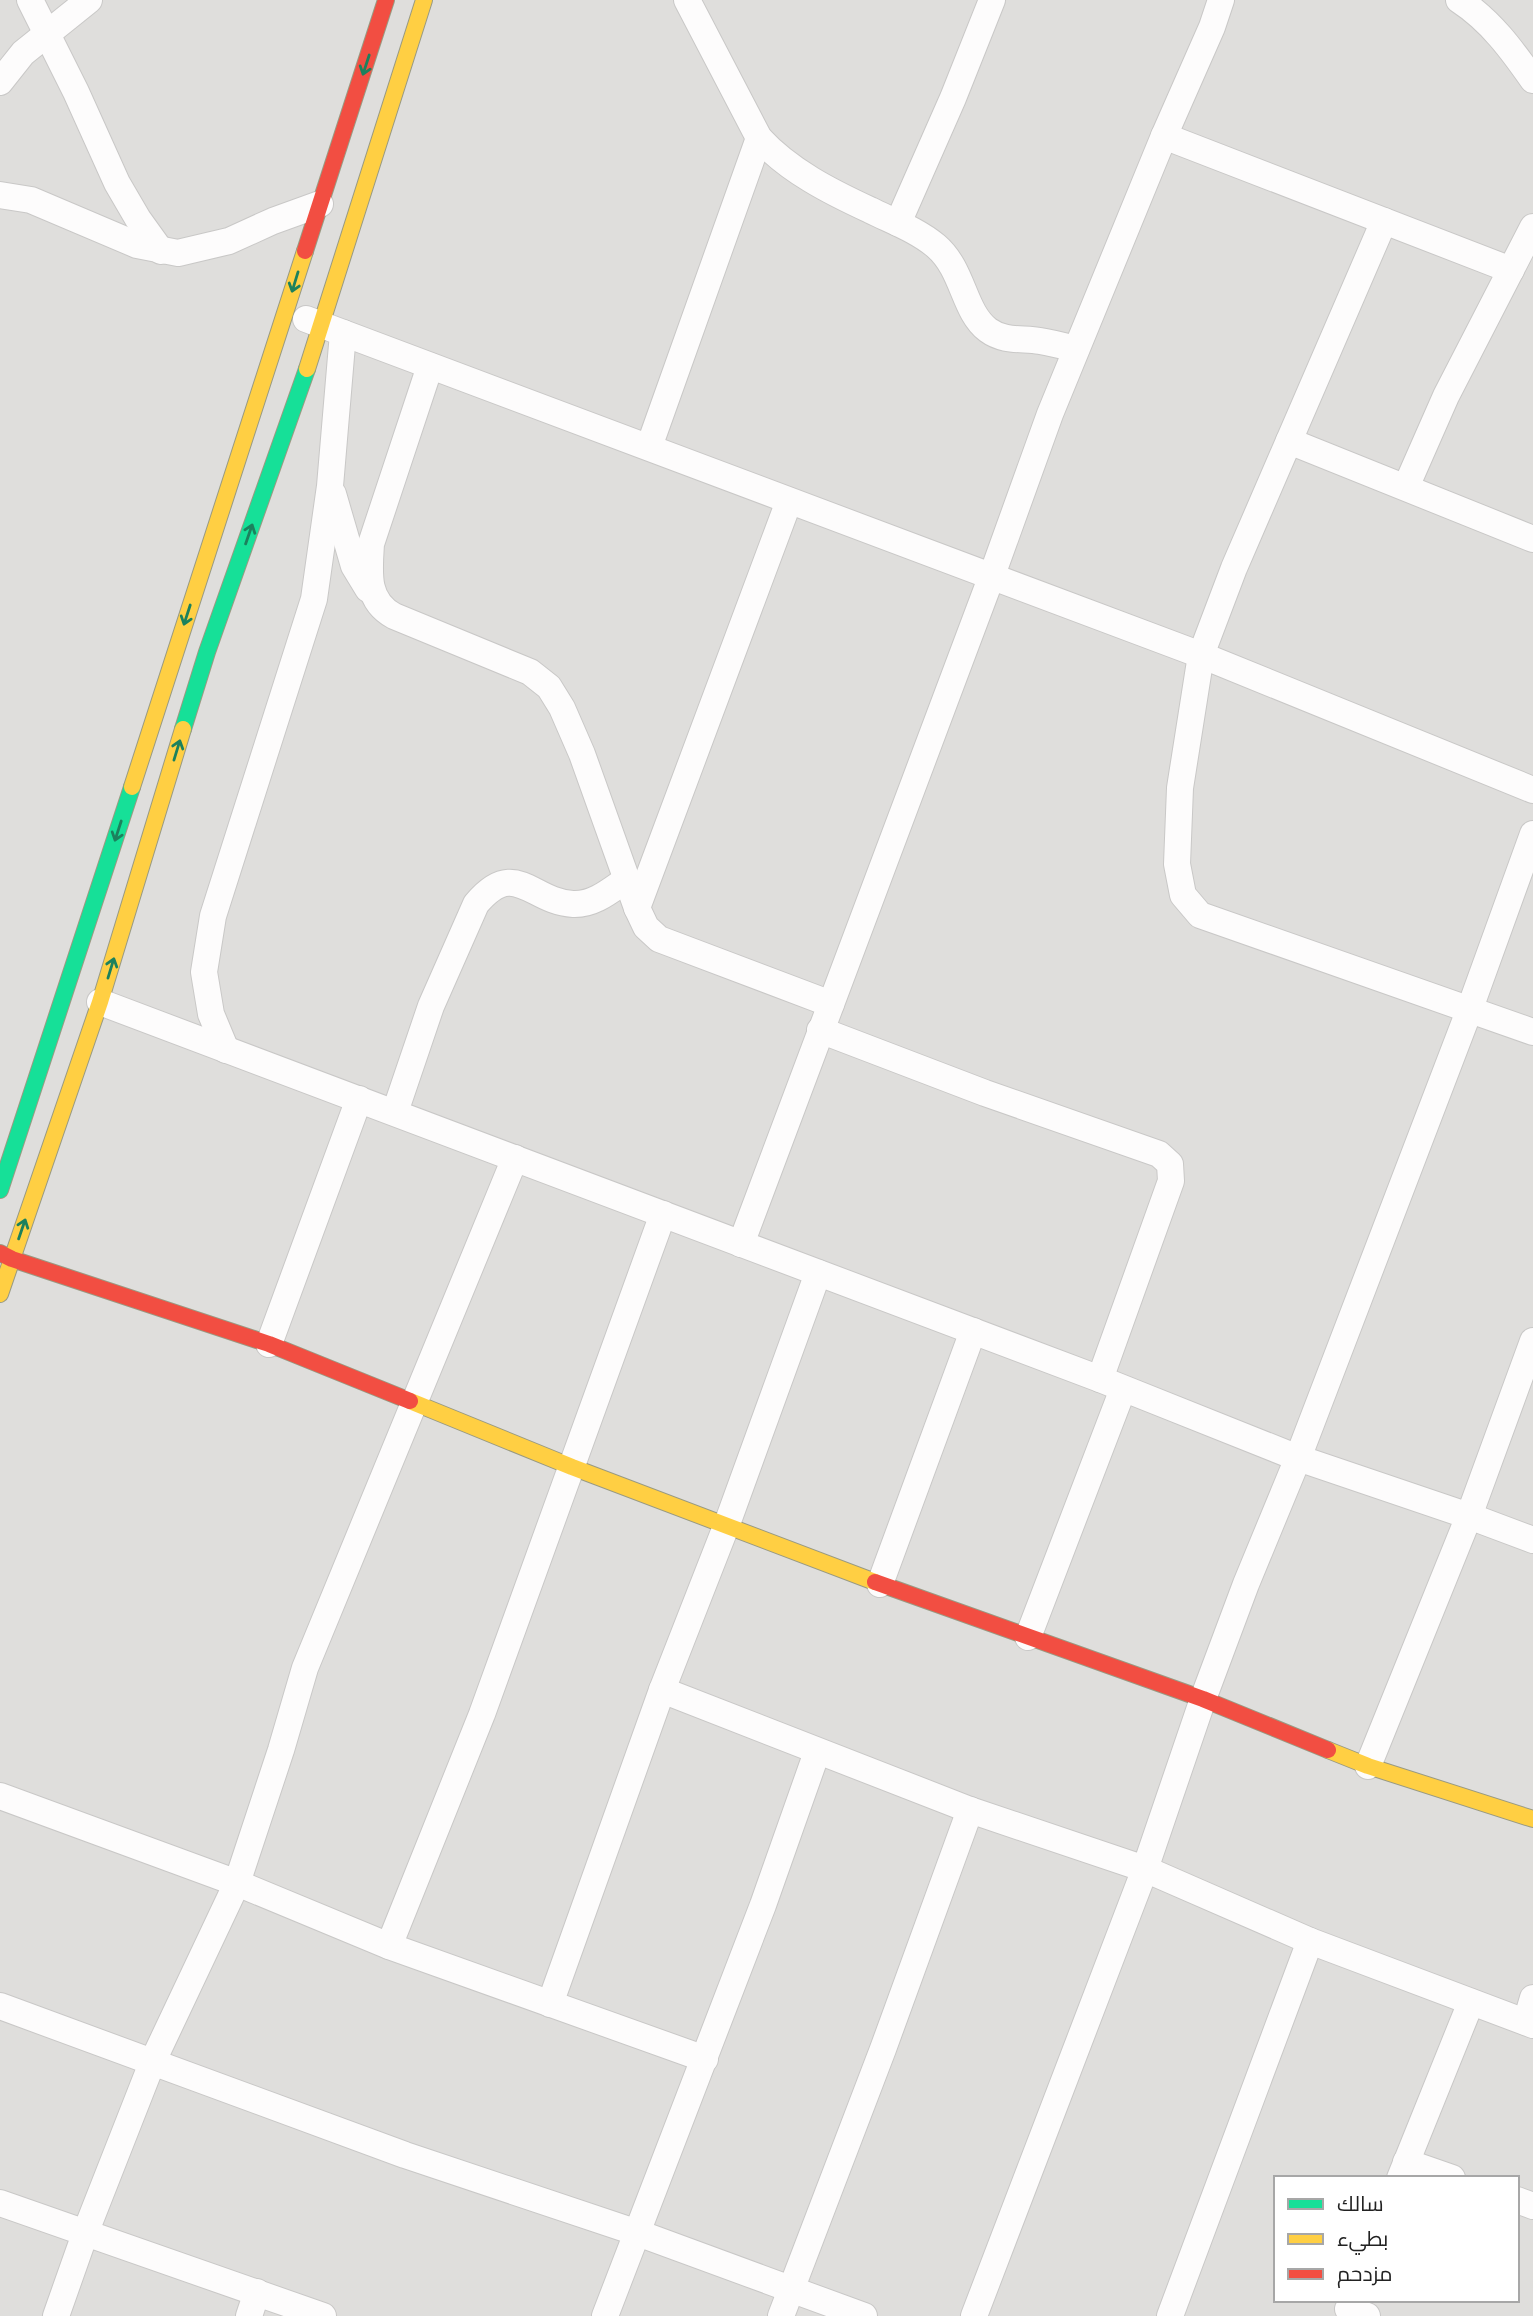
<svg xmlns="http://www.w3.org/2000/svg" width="1533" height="2316" viewBox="0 0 1533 2316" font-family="Commissioner,Cairo,sans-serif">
  <rect width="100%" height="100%" fill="#f0eeeb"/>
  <path fill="#dfdedc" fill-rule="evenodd" d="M0,0h1533v2316h-1533zM1276,2178h241v122h-241z"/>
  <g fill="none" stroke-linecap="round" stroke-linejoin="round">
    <g stroke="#c9c8c7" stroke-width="28">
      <g id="street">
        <polyline points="30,0 76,92 117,183 138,219 161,251"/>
        <path d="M687,0l72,138c30,33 72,54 111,72 22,11 47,20 66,36 28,24 27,65 52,84 16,12 35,8 52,11 12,2 24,5 36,8"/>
        <path d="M1459,0c32,21 53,50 74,80"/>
        <polyline points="0,82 23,53 89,0"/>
        <polyline points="1164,136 1511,270"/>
        <polyline points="0,195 31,200 137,245 178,253 229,241 273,221 320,204"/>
        <polyline points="1384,221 1234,568 1201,655 1180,788 1177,864 1183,895 1200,915 1533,1032"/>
        <polyline points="898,223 953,98 992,0"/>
        <polyline points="306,319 1201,655 1533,790"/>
        <path d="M430,366l-59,178c-2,29 -5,57 23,72l136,56 19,15 13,21 20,46 55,154 9,19 13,12 172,65"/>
        <polyline points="1289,441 1533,539"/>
        <polyline points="649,447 759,138"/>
        <polyline points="1406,487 1446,396 1533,227"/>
        <polyline points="333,494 354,566 368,589"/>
        <polyline points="637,908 789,501"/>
        <polyline points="100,1002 1100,1379 1298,1458 1469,1516 1533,1540"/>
        <polyline points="820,1030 985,1093 1159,1154 1170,1164 1171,1181 1100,1379"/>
        <polyline points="226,1050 211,1014 204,972 213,916 314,599 330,486 343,333"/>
        <path d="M395,1112l36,-106 45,-102c39,-47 55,-2 97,0 21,1 38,-14 54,-25"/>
        <polyline points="741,1244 991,578 1050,414 1164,136 1212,27 1221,0"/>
        <polyline points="269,1344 359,1099"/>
        <polyline points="880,1584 973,1331"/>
        <polyline points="1028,1637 1123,1389"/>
        <polyline points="662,1690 970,1810 1145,1869 1310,1941 1533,2025"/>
        <polyline points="1368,1766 1469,1516 1533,1341"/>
        <polyline points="0,1796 237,1883 389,1946 705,2059"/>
        <polyline points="389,1946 482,1714 663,1214"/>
        <polyline points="550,2004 662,1690 727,1524 818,1273"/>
        <polyline points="0,2006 405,2155 638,2233 864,2316"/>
        <polyline points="1526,2022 1533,1998"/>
        <polyline points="1406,2162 1452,2178"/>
        <polyline points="1400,2178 1471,2002"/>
        <polyline points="1517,2200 1533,2206"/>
        <polyline points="0,2203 323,2316"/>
        <polyline points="1348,2309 1367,2316"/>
        <polyline points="56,2316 86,2231 152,2063 237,1883 281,1750 305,1668 515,1158"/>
        <polyline points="249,2316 257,2292"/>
        <polyline points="605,2316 763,1905 817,1752"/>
        <polyline points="781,2316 883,2049 970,1810"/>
        <polyline points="974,2316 1145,1869 1203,1699 1246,1584 1298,1458 1469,1011 1533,834"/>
        <polyline points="1170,2316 1310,1941"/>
      </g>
    </g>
    <g stroke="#999a82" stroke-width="18">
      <g id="fast">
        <polyline points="183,729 207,652 307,369"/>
        <polyline points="0,1190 132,787"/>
      </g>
    </g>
    <g stroke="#999a82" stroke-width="18">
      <g id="slow">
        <polyline points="307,369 424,0"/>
        <polyline points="132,787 305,251"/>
        <polyline points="0,1294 100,1002 183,729"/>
        <polyline points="410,1401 572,1467 875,1582"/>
        <polyline points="1328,1750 1368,1766 1533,1819"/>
      </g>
    </g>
    <g stroke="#999a82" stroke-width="18">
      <g id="jam">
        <polyline points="305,251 386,0"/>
        <polyline points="0,1253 12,1259 269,1344 410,1401"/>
        <polyline points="875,1582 1203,1699 1328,1750"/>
      </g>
    </g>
    <use href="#street" stroke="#fdfcfc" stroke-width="26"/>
    <use href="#fast" stroke="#16e098" stroke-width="16"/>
    <use href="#slow" stroke="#ffcf43" stroke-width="16"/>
    <use href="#jam" stroke="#f24e42" stroke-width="16"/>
  </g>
  <defs><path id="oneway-shaft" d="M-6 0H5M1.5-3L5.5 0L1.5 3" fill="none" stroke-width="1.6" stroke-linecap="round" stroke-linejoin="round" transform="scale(1.75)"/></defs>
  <g stroke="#1c815d">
    <use href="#oneway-shaft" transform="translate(366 65) rotate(108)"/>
    <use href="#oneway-shaft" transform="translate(295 282) rotate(107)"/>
    <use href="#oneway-shaft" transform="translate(249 534) rotate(-71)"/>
    <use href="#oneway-shaft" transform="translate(187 615) rotate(108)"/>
    <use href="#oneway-shaft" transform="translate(177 750) rotate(-73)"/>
    <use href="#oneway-shaft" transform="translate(118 831) rotate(108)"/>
    <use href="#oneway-shaft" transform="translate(111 968) rotate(-73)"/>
    <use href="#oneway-shaft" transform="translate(22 1229) rotate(-71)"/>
  </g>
  <rect x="1274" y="2176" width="245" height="126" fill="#ffffff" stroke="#a7a7a7" stroke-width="2"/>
  <rect x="1288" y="2199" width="35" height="10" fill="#16e098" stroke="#a7a7a7" stroke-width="2"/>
  <text x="1337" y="2211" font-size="21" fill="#222222">سالك</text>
  <rect x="1288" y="2234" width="35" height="10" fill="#ffcf43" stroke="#a7a7a7" stroke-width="2"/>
  <text x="1337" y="2246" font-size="21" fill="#222222">بطيء</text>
  <rect x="1288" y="2269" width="35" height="10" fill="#f24e42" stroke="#a7a7a7" stroke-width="2"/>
  <text x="1337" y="2281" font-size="21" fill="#222222">مزدحم</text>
</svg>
